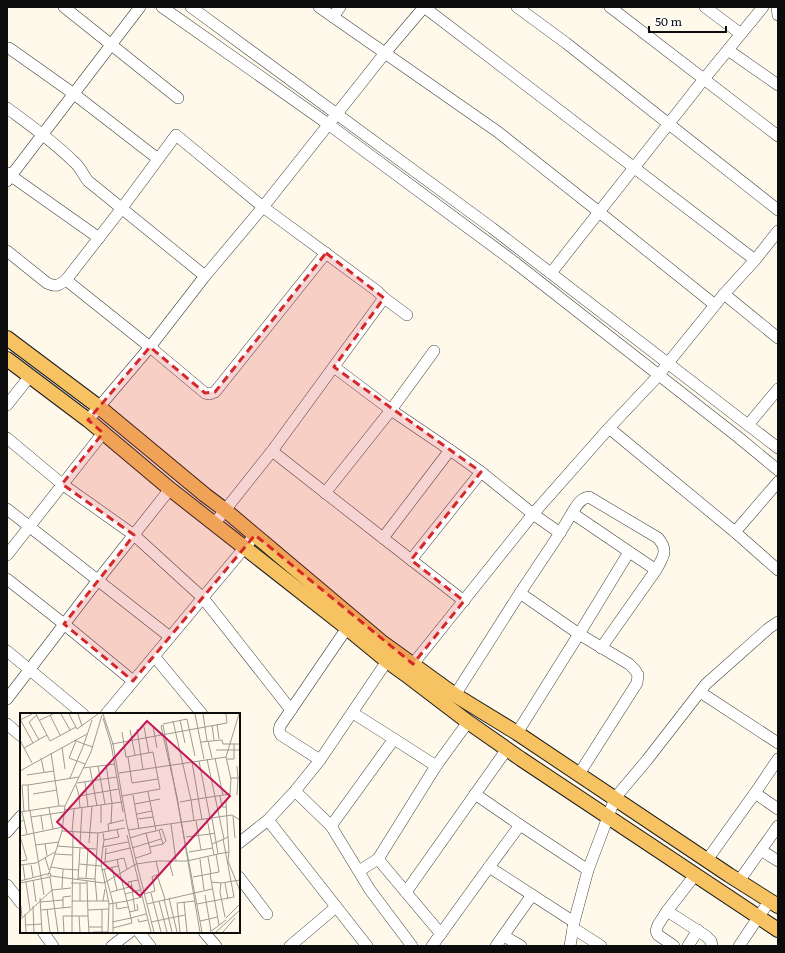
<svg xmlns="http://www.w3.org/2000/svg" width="785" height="953" viewBox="0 0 785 953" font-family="Literata,serif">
  <rect width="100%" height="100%" fill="#fff9eb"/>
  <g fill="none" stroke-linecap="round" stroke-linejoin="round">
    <g stroke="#3f3f3f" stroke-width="12">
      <g id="minor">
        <polyline points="64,7 178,98"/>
        <polyline points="162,7 328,124 513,261 738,437 778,470"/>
        <polyline points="191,7 492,228 778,448"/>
        <polyline points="319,7 498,132 599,212 704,79 763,7"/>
        <polyline points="424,7 755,260"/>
        <polyline points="517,7 566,43 778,210"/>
        <polyline points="610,7 778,136"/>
        <polyline points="705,7 741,34"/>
        <polyline points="777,7 778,15"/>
        <polyline points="333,17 340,7"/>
        <polyline points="9,48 74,94 158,159"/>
        <polyline points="728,50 778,85"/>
        <path d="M7,108c23,17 46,33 66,53 7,5 10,14 15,20l117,95"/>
        <polyline points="7,173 99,238"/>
        <polyline points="7,181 140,7"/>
        <path d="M7,251l40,32c9,4 11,3 19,-3l56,-72 54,-73 87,72 114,84 7,7 -112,153 -58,73"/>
        <polyline points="551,273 599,212 715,305"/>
        <polyline points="66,280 150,347 205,393 210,394 215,392 326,253"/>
        <polyline points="724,294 778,338"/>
        <polyline points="384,298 407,315"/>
        <polyline points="334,367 391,410 450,450 481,472 533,514 413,664"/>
        <polyline points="7,405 30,376"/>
        <polyline points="88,420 150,347 205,276 263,207 385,53 424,7"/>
        <polyline points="748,425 778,389"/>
        <polyline points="609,428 735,532 778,570"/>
        <polyline points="7,438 62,484 134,535 203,598 291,710"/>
        <polyline points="272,451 383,538 464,601"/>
        <polyline points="325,493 391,410 434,351"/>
        <polyline points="7,509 170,637"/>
        <path d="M572,513c4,-6 8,-15 17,-16l69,41c11,13 5,19 -2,32"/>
        <polyline points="735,532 778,482"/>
        <polyline points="560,533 572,513 656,570 601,648"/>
        <polyline points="383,538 450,450"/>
        <polyline points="7,555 103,433"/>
        <polyline points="411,560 481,472"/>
        <polyline points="7,579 64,624 133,681"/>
        <polyline points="7,651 83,714"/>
        <polyline points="154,656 202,714"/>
        <polyline points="700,692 778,743"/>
        <polyline points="455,695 520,593"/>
        <polyline points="7,699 98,580 170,489"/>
        <polyline points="106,714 255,535"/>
        <polyline points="7,724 21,736"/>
        <polyline points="517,733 579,634 629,552"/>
        <polyline points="394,739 436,766"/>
        <polyline points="778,759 755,793 778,809"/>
        <polyline points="320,760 281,735 279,731 280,726 347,628"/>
        <polyline points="579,774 637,683 638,675 635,670 629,664 579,634 520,593 560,533 533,514 609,428 659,375 668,363 724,294 755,260 778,231"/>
        <polyline points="295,791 331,826 394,739 353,713"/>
        <polyline points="475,794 520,825"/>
        <polyline points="268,820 295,791 320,760 387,661"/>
        <polyline points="331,826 370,890 412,946"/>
        <polyline points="7,832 21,816"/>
        <polyline points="239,843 268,820 367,946"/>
        <polyline points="761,850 778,861"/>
        <polyline points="378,859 441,934"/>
        <polyline points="707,860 755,793"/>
        <polyline points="489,867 574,922"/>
        <polyline points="359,871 378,859 436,766 468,722"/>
        <polyline points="239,877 267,914"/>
        <polyline points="739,881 778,826"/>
        <polyline points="7,885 21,903"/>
        <polyline points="406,892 507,749"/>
        <polyline points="667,911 706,936 711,941 712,946"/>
        <polyline points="573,928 601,946"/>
        <polyline points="43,932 53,946"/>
        <polyline points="139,932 150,946"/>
        <polyline points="204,932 216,946"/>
        <polyline points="504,936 521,946"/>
        <polyline points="112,946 130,932"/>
        <polyline points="290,946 336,907"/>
        <polyline points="432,946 489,867 520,825 588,870"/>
        <polyline points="496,946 532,895"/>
        <polyline points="570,946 574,922 588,870 608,817 615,798 647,760 706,684 769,628 778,622"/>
        <polyline points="674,946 658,935 656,931 658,925 667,911 695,875"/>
        <polyline points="688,946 698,930"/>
        <polyline points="739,946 770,900"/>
      </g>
    </g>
    <g stroke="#1d1d1d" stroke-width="16">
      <g id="major">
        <polyline points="7,338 99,407 205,495 225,510 383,643 455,695 517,733 729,875 778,906"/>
        <polyline points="7,359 88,420 170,489 347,628 387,661 405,674 468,722 521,759 778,930"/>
      </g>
    </g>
    <use href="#minor" stroke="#fff" stroke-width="11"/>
    <use href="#major" stroke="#f7c262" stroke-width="14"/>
  </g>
  <path fill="#d62828" fill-opacity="0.2" stroke="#d62828" stroke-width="3" stroke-dasharray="8 5" stroke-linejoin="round" d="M326,253l58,45 -50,69 147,105 -70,88 53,41 -51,63 -158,-129 -122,146 -69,-57 70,-89 -72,-51 41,-51 -15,-13 62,-73 55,46 10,-1z"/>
  <g transform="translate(20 713)">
    <rect width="220" height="220" fill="#fff9eb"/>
    <path fill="none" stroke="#9e9a92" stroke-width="1" d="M16,1l14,27 26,-14M41,1l9,16M49,1l8,15 21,-15M58,1l4,12M83,1l10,30 14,81 27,107M175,1l9,45M183,1l4,27M17,2l-8,7 10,18M30,2l10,20M83,5l8,26 12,68M0,6l13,24 14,-8M0,7l12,-6M20,7l13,-6M72,7l-8,24 9,3M160,7l5,23M153,8l18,79 39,-6M143,11l24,-5 8,37M197,11l2,15M143,12l-2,1 16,71 23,135M143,12l39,207M192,12l2,15M133,13l4,22M124,14l5,26M117,16l6,41M110,17l5,25M0,27l4,8 9,-5M56,28l-7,17 16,6M188,28l4,17M181,29l21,-2 1,4h17M92,31l115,-21 -1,-9M42,34l3,22M4,35l8,15M196,37h24M31,40l8,53h6M108,44l4,26 26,-4M21,45l3,14M195,45l8,37M187,46l17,80 -12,5M207,46h7v-15M179,48l11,57M172,49l10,58M86,52l6,38 -1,21M78,53l7,38M217,53l1,12h2M63,55l32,-4M70,55l7,38M0,58l67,-37M99,60l107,-16M7,62l27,-4M50,65l14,-34 -10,-4M211,65h7l-1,17M65,69l3,25M57,70l40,-6M56,72l3,11 40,-7M13,81l24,-4M113,82l6,34M59,83l1,12M102,83l38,-7 -7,-37 -27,5 -4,-25M200,83l2,11h5M160,89l11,-2 3,21M115,91l25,-5M29,95l4,21M44,97l58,-8M9,98l-1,-26 51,-8M10,98l14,84M0,99l39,-6M4,99l-2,-27h6M117,101l15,-3M21,103l2,14M213,103l2,22M11,104l33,-5M192,105l6,36 11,-2 -1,9 12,30M118,106l15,-2M187,106l3,15 5,-1M4,107l3,14M176,108l5,29M0,109l4,-2 -2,-8M81,110v-18M151,111l5,37M108,117l27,-4 -7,-34M139,117l3,-1 4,12 -3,3M42,118l36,2 -3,46 2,22M52,119l2,-23M53,119l-1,84h16l-1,-35M89,119l-1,-8 16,-4M78,120l27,-5M83,120l1,7 15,-3 -2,-7M107,122l24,97M0,123l43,-9M166,124l24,-3 4,21M208,124l1,15M110,125l16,-5M204,126l4,-2 -2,-35 4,-8 1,-15 -5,-22 13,-43M69,130l3,-37M25,131l2,12M15,132l24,-3M60,132l2,-37M37,133l39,3M82,134l26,-5M130,134l13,-3 -4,-14 -3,1M112,135l29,-9M169,139l24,-4M35,141l17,1M85,141l25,-6M25,144l4,13M188,144l3,17M116,145l15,-5 -5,-20 10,-2 -1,-5 77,-11 8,5M97,146l3,14M180,146l4,31M0,148l7,-1 -7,-24M149,148l4,15M81,149l3,-22M85,149l1,-14M59,151l22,2M0,152l16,-2 19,-11M3,152l2,15M11,152l2,12M31,154l12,2M92,155l5,22M84,156l9,34v29M81,157l17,-4M29,160l13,-42 3,-25 26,-54 11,-37M100,161l7,27 15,-4M190,161l9,51M137,162l8,24M31,163l53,7 32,-19 21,-3h30l31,-7M30,164l8,55M173,164l26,-5 -3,-18M58,165l17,1M66,166l2,-30M13,167l3,22M58,167l2,-32M0,168l27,-7M111,168l4,30M6,169l4,28M191,169l10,1 -1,9 5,25M0,170l30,-6 1,-3 -3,-1v3M51,170h16M60,170v18M201,170l19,-3M205,170l3,16M109,174l-1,-5 10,-2M42,175l1,-19 16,1M91,179l22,-6M131,180l10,39M105,181l15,-4M124,181l11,-3 -3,-14 7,-3 -3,-13M185,182l4,24 8,-2M0,185l2,19M20,185l2,34M149,185l8,34M144,186l8,33M52,188h36M83,188l2,-12M139,188l8,31M20,189l23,-2M164,189l3,30M96,190l1,6 11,-2M89,191l18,-3 4,17 15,-4M127,191l65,-15M177,191l37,-7 -11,-58M13,193l1,26M43,195v-11l8,-1M27,196l3,23M82,196v23M21,197l30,-3M68,197l21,-1M109,199l9,-2 -1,-6M5,201l1,18M59,203l1,16M68,203l1,16M206,205l14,-14M118,206l1,3 9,-2M0,207l32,-30 19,-2M180,208l9,-2 2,12M92,209l19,-4 1,5 -19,5M131,209l34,-7M6,212l16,-1M69,214h13M44,219l-1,-16h9v16M73,219h15M88,219l1,-28 -8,-41 23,-5 3,11M160,219l-3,-29 18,-2M190,219l16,-12M196,219l24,-22M203,219l12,-14"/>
    <path fill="#c2185b" fill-opacity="0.15" stroke="#c2185b" stroke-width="2" d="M127,8l83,75 -90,100 -83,-74z"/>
    <rect width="220" height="220" fill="none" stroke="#0c0c0c" stroke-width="2"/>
  </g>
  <rect width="785" height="953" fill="none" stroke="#0c0c0c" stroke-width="16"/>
  <path d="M649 26v6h77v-6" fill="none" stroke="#0c0c0c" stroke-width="2"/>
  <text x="655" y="26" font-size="12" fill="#0c0c0c" stroke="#ffffff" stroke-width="3" paint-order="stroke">50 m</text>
</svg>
